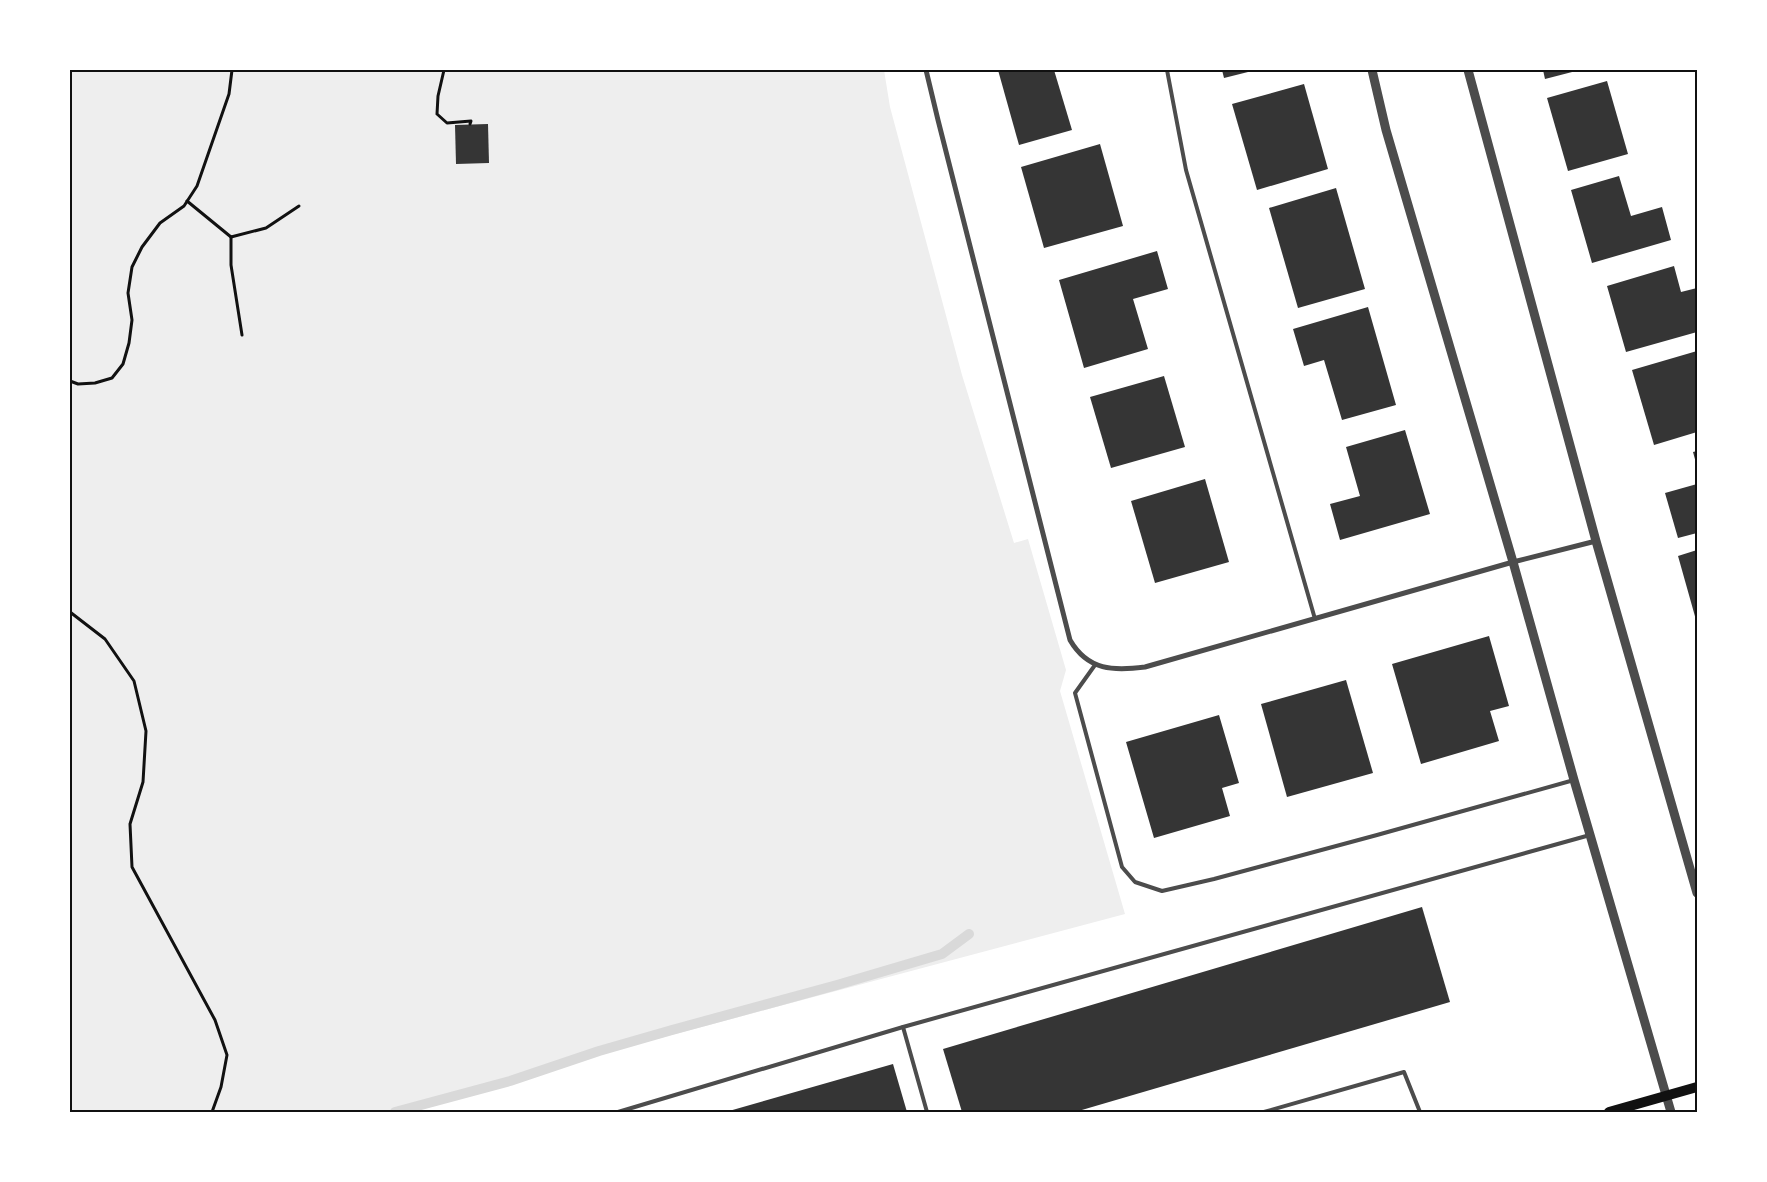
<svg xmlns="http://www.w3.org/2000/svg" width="1767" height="1182" viewBox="0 0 1767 1182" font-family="Karla,sans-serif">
  <rect width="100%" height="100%" fill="#fff"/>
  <polygon fill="#eee" points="70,70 884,70 890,107 962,375 1014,543 1028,539 1066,670 1060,691 1125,914 383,1112 70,1112"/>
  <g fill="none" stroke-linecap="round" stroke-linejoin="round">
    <polyline stroke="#d9d9d9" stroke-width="10" points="395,1112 510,1081 599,1051 672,1030 837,985 942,954 969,934"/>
  </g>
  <g fill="#353535">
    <polygon points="998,70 1054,70 1072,130 1019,145"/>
    <polygon points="1222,70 1252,70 1252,71 1224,78"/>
    <polygon points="1543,70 1576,70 1576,71 1545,79"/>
    <polygon points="1607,81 1628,154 1568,171 1547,98"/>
    <polygon points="1304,84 1328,169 1257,190 1232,104"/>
    <polygon points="488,124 489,163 456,164 455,125"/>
    <polygon points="1100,144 1123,226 1044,248 1021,167"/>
    <polygon points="1619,176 1631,216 1662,207 1671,240 1592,263 1571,190"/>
    <polygon points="1336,188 1365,289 1298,308 1269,208"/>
    <polygon points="1157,251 1168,289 1133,299 1148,349 1084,368 1059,280"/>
    <polygon points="1674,266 1681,292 1697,288 1697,332 1626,352 1607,286"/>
    <polygon points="1368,307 1396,405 1342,420 1324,360 1304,366 1293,329"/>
    <polygon points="1697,351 1697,432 1654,445 1632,370"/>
    <polygon points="1164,376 1185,447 1111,468 1090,397"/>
    <polygon points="1405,430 1430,514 1340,540 1330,504 1360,496 1346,447"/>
    <polygon points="1697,451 1697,463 1696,463 1693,452"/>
    <polygon points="1205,479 1229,562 1155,583 1131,501"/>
    <polygon points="1697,484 1697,533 1678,538 1665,493"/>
    <polygon points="1697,550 1697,620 1696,620 1678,556"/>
    <polygon points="1489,636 1509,706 1490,711 1499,741 1421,764 1392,664"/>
    <polygon points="1346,680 1373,773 1287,797 1261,704"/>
    <polygon points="1219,715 1239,783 1222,788 1230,816 1154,838 1126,742"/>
    <polygon points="1422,907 1450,1002 1075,1112 962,1112 943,1049"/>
    <polygon points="893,1064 907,1112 729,1112 729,1111"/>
  </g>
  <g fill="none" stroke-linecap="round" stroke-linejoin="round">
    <g stroke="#111" stroke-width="3">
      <polyline points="444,70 438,96 437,114 447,123 471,121 470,124"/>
      <polyline points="187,201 231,237 266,228 299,206"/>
      <polyline points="231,237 231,265 242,335"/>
      <polyline points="70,381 78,384 95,383 112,378 123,364 129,343 132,320 128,293 132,267 142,247 160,223 184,206 197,186 229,94 232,70"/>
      <polyline points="70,612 105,639 134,681 146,731 143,782 130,824 132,867 215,1020 227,1055 221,1087 212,1112"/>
    </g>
    <g stroke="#4c4c4c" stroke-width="4">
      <polyline points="1167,70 1186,170 1315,619"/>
      <polyline points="1095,665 1075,693 1122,867 1135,882 1162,891 1214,879 1377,835 1574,780"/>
      <polyline points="903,1027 927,1112"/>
      <polyline points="618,1112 903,1027 1590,835"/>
      <polyline points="1264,1112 1404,1072 1420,1112"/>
    </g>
    <path stroke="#4c4c4c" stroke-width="5" d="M926,70l12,50 132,520c18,31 44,31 75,27l368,-105 83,-21"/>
    <g stroke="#4c4c4c" stroke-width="9">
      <polyline points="1372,70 1386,130 1513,562 1574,780 1671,1112"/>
      <polyline points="1468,70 1596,541 1697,893"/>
    </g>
    <polyline stroke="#111" stroke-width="10" points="1609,1112 1697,1087"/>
  </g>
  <rect width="1767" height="1182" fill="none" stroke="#ffffff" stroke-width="142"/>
  <rect x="71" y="71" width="1625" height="1040" fill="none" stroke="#111" stroke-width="2"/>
</svg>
